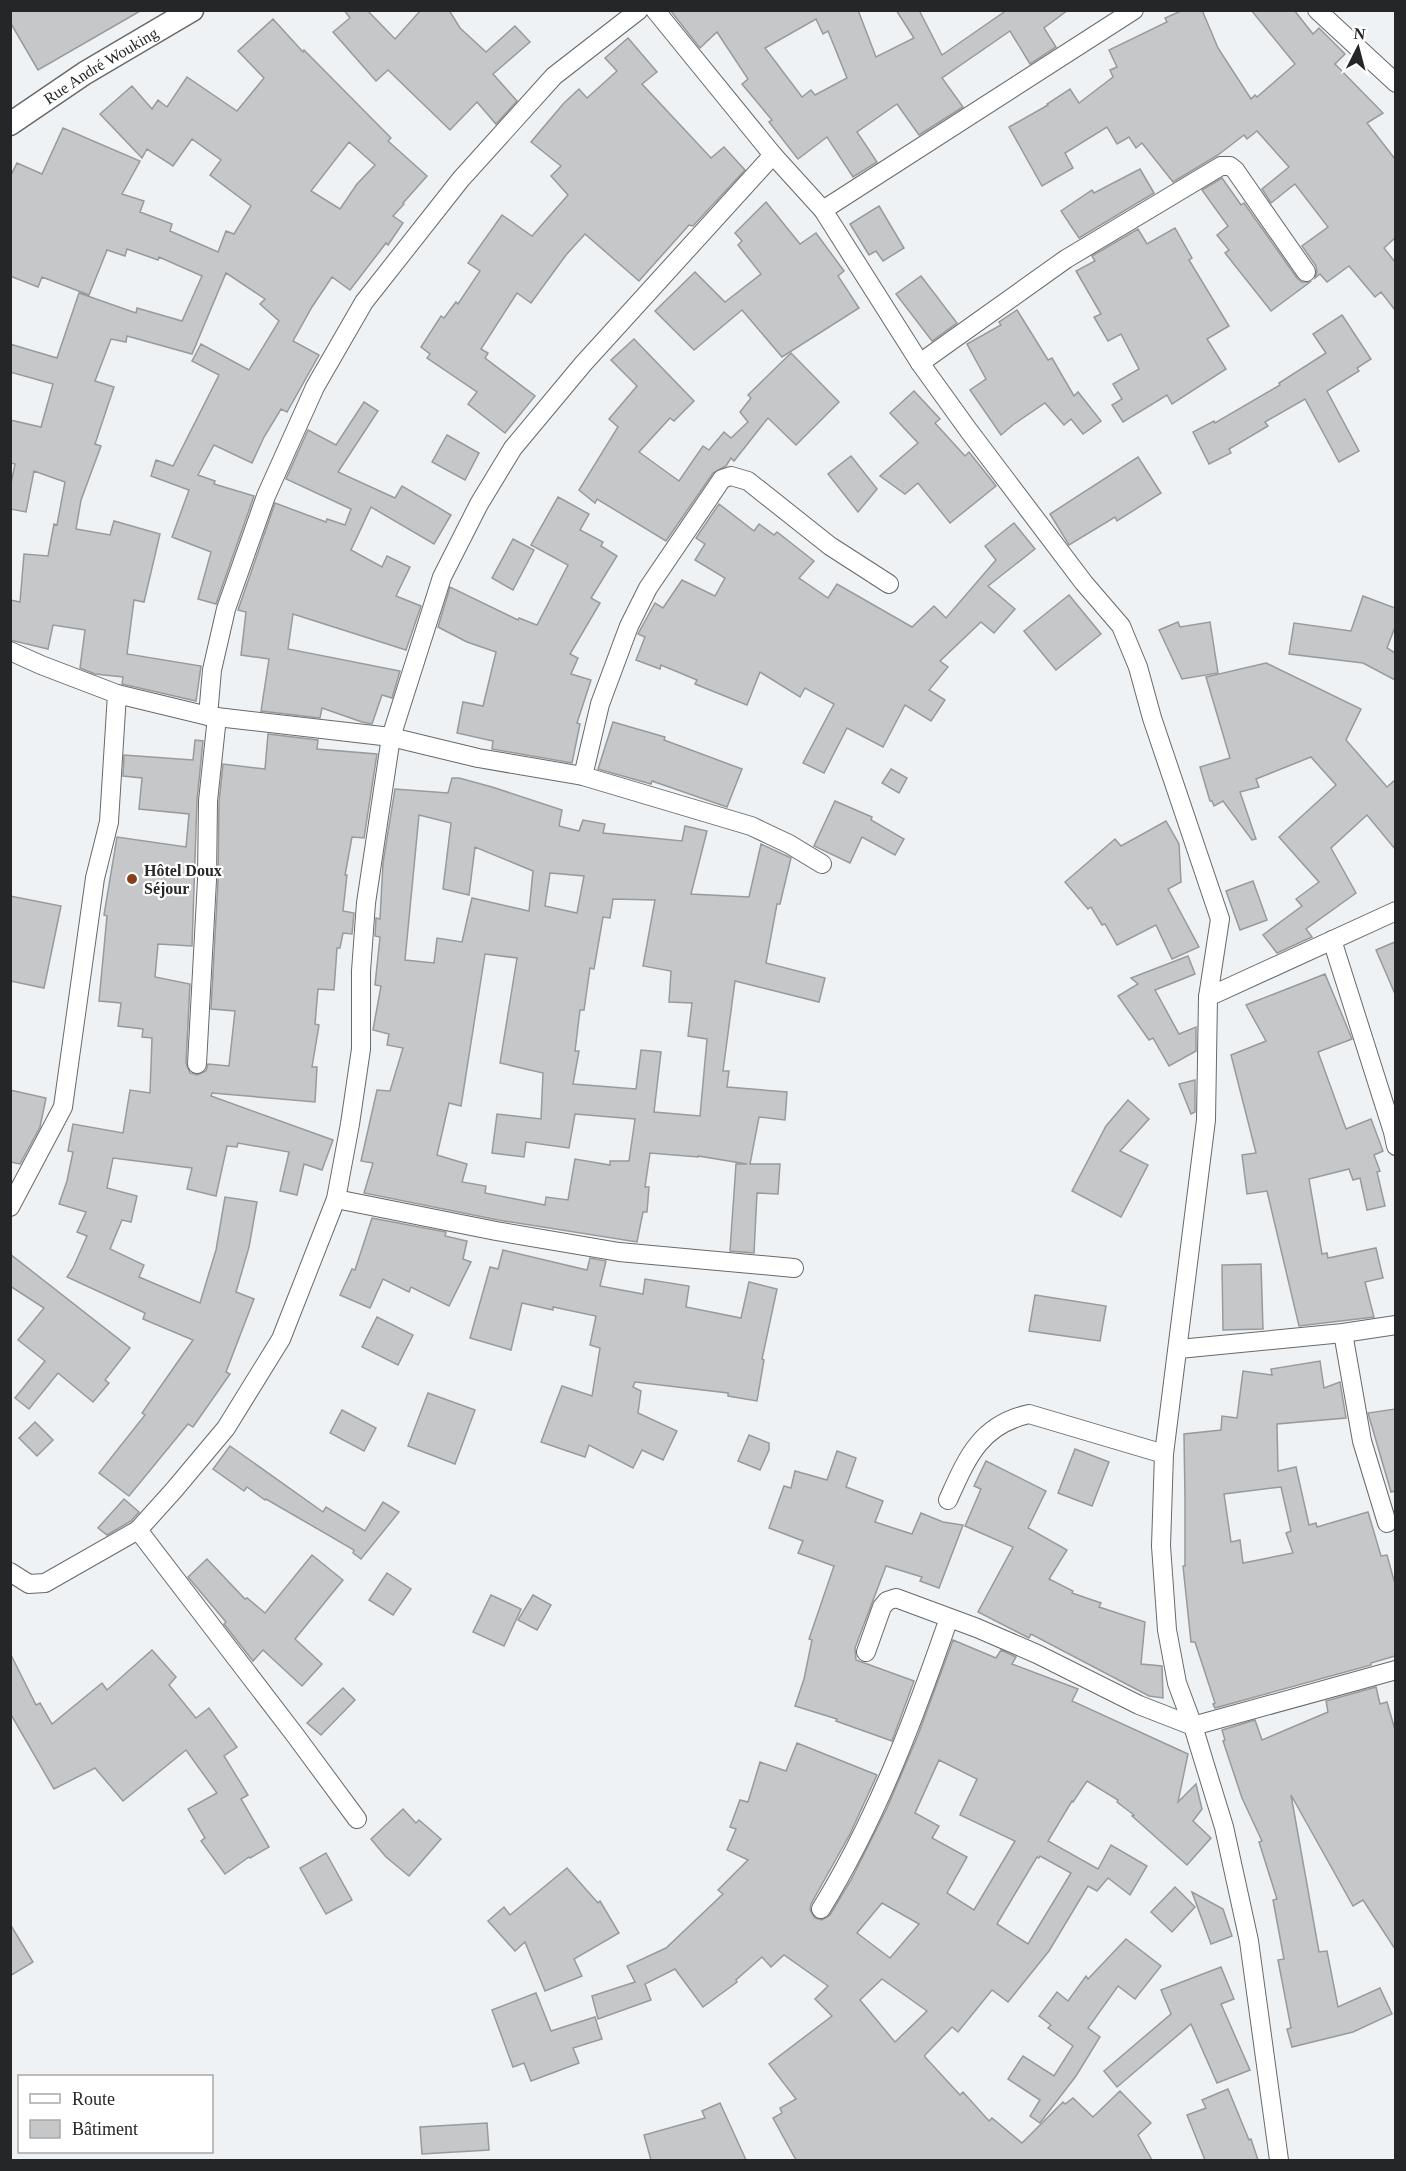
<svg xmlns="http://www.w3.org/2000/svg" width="1406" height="2171" viewBox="0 0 1406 2171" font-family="Georgia,serif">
  <rect width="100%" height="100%" fill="#eff2f4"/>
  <g fill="#c5c7c9" stroke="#989a9c" stroke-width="1.5" fill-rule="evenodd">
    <polygon points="10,10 142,10 38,70 10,22"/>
    <polygon points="344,10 367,10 395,39 421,10 449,10 460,28 486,52 515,26 530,42 493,74 517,101 496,124 477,102 450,130 388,70 376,81 333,32 350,18"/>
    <path d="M670,10h188l18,47 38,-19 -18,-28h23l23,45 65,-45h61l-24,18 12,19 -26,17 -20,-33 -68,47 21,29 -44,28 -22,-31 -40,28 20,30 -24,15 -26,-40 -29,22 -29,-37 3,-2 -30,-36 6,-5 -31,-47 -17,16zM816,19l7,15 5,-3 19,47 -32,17 -4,-5 -9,7 -37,-49z"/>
    <polygon points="1183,10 1202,10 1218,48 1251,99 1255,95 1257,97 1295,64 1251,10 1294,10 1313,34 1319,28 1345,54 1335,64 1383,113 1367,123 1395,159 1395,238 1384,248 1395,262 1395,310 1381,292 1375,297 1349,266 1327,282 1320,274 1315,278 1317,272 1316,266 1302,246 1328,227 1295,184 1271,203 1262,189 1289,167 1257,131 1247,139 1244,135 1218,155 1173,182 1142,143 1136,148 1129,137 1117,144 1107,127 1065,153 1073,168 1042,186 1009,127 1048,105 1047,104 1070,89 1079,103 1113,77 1110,70 1117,67 1109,50 1167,22 1165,18"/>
    <path d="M273,19l30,33 1,-2 87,88 -3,3 39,35 -24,27 1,1 -11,12 10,7 -15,22 -2,-2 -36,47 -18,-13 -20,30 -19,34 26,14 -32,57 -6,-3 -17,28 -12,26 -38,-18 -16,30 17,6 -1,3 40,12 -38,108 -18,-5 13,-47 -39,-15 17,-47 -38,-14 5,-16 17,6 46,-91 -27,-14 9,-17 48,26 30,-49 -19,-17 5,-5 -39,-26 -34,81 -65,-18 -1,6 -15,-3 -16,42 19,6 -19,57 6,2 -20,54 -5,29 34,6 4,-14 46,13 -16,68 -10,-2 -7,54 74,12 -5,35 -74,-17 1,-7 -28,-3 -15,-6 5,-38 -32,-5 -5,24 -38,-9v-40l10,2 4,-48 24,2 6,-32 3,1 8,-43 -31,-11 -8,41 -16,-3v-21l5,-24 -5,-1v-43l31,7 12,-43 -43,-12v-28l47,14 22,-65 57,20 1,-5 45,13 20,-45 -43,-19 -1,3 -31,-11 -2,7 -18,-6 -18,45 -47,-18 -4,10 -28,-11v-99l7,-14 25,11 21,-46 77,33 -18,33 22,7 -4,11 32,12 -2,7 48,21 8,-21 8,3 17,-28 -41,-31 11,-15 -29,-21 -19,27 -26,-17 -5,9 -42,-44 32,-28 20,23 6,-9 9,7 20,-30 50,34 27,-33 -26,-27zM349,142l26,23 -18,19 -17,25 -29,-18z"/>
    <polygon points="628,38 657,72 642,84 711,158 724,147 745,170 693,226 689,225 639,281 585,234 566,255 531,303 517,293 481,349 488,353 485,358 535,396 505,433 468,404 477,392 427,358 430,354 421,347 441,316 444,318 456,302 458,304 480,271 468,263 502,215 532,236 568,195 551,176 561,166 531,142 564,103 579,89 587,98 617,71 605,58"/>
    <polygon points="1140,169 1154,193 1079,238 1061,211 1092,190 1094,193"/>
    <polygon points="1222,178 1241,205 1244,203 1297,278 1302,282 1310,282 1271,311 1225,253 1229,250 1217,235 1228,226 1202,190"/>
    <polygon points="766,202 800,244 816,233 844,271 838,276 859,308 782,357 742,310 694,350 655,311 695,272 725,302 761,274 738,245 742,241 735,233"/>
    <polygon points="879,206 904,248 883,261 876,251 869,255 850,224"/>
    <polygon points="1175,228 1192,258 1189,260 1229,326 1207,339 1226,369 1172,404 1167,395 1123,422 1112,405 1122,399 1113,384 1139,369 1121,334 1108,341 1094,317 1101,314 1076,271 1095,261 1092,256 1138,229 1147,244"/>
    <polygon points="921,276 957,323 932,341 896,294"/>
    <polygon points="1017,310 1048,360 1052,358 1074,396 1078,392 1101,421 1083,434 1071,419 1064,425 1045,403 1014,424 1001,435 970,390 986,379 967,344 1001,325 999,322"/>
    <polygon points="1342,315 1371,359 1357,368 1359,371 1327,391 1359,451 1339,462 1305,399 1265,422 1268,426 1229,449 1231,453 1209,464 1193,432 1214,421 1215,423 1280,385 1279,383 1326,353 1313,334"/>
    <polygon points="634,339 694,401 674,421 670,418 639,452 679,481 703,446 709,450 724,432 731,438 748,422 740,412 751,398 748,395 791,353 839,402 796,445 768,418 734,461 731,458 726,466 713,473 666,541 597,499 595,503 579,490 618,427 609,419 637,386 611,360"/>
    <polygon points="914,391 940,419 935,423 965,456 969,452 996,486 950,523 918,483 905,494 880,476 918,443 890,413"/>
    <polygon points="364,402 378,411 338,472 395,498 402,486 451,515 434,544 371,507 351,550 382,567 387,556 410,567 396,596 421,606 406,650 293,614 288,649 400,671 392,698 382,695 372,724 362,722 322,708 320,718 261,711 269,659 241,655 246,612 238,610 275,503 326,522 327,519 345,525 351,509 286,479 308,430 336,445"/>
    <polygon points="447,435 479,453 465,480 432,462"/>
    <polygon points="851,456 877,489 858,512 828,474"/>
    <polygon points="1138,457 1161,493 1117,521 1115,517 1069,545 1050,514"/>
    <polygon points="558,497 589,514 580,530 603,542 601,546 617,556 591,598 600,603 570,654 578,658 571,674 591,680 577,723 580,724 572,763 492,749 493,741 457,733 463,702 483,706 496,652 467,642 438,627 450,587 518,620 519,618 537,625 568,565 531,545"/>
    <polygon points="719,504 754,531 759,524 774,535 777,532 814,561 799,578 828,598 837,584 912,627 934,606 946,618 996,560 985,546 1014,523 1035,549 988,586 1015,609 994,633 981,622 940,661 948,667 929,690 945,700 931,721 905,705 883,747 847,728 824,773 803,763 834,704 805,688 800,697 760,672 747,705 695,684 697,680 661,665 660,669 636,660 645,637 638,634 655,603 663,608 682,580 715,596 725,578 695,560 705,544 696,538"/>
    <polygon points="513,539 534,550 513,590 492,578"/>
    <polygon points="1069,595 1101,634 1056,670 1024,631"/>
    <polygon points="1363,596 1395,608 1395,627 1387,648 1395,653 1395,680 1363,663 1289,654 1294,623 1351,631"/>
    <polygon points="1178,622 1180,627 1210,622 1218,673 1182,679 1159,630"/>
    <polygon points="1266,663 1361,709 1346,740 1387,787 1395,780 1395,849 1367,815 1331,848 1356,893 1306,929 1312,937 1277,953 1263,935 1302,906 1296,899 1319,882 1279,837 1336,785 1311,757 1256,779 1259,787 1240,792 1256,839 1252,840 1223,801 1214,806 1212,801 1210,801 1200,767 1230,758 1206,677"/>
    <polygon points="613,722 665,737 664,740 742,769 727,807 652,781 651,784 598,769"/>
    <polygon points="268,734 318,740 317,749 377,754 364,838 352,837 345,875 347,875 343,911 354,913 352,934 343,933 340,948 337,948 334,990 318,989 315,1024 319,1025 312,1067 317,1067 315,1102 212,1093 211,1096 333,1140 322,1170 304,1164 297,1195 280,1191 289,1152 238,1143 237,1147 227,1146 216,1196 187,1189 192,1168 113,1158 107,1188 137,1196 131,1222 122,1220 110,1249 144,1265 139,1277 200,1303 216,1250 225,1197 257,1202 249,1247 236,1292 254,1299 226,1372 230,1374 193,1427 188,1424 129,1496 99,1473 145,1415 142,1413 193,1340 143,1319 145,1313 67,1277 73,1268 87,1236 77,1232 86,1212 59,1204 67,1181 73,1152 68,1151 73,1124 123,1133 130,1090 150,1093 152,1038 142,1037 143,1029 118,1026 121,1003 99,1001 107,916 104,915 117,837 186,847 189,814 139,809 142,778 123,776 124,755 193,760 195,740 203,741 197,800 192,946 158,944 155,977 190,984 186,1063 190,1073 197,1075 206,1071 208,1064 229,1066 235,1011 211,1009 218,881 219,802 223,764 265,769"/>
    <polygon points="891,769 907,778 899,793 882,783"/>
    <path d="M452,778h7l33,9 70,23 -3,16 20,5 4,-11 22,4 -2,9 79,8 3,-15 22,5 -16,63 58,3 12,-53 30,14 -11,46h-3l-11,59 59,15 -6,24 -84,-21 -12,90h6l-2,16 60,5 -2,28 -26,-3 -9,47h30l-2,30 -21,-1 -3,60 -24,-2 6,-87h11l-49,-8v1l-48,-4 -5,34h4l-2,25h-4l-6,30 -139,-22 -134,-27 9,-30 -12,-2 16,-71 13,1 13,-43 -16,-3 2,-11 -16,-4 8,-44 -6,-1 5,-48 -5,-1 1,-18 4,1 3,-56 12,-74 53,4zM419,815l32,8 -8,66 26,6 6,-48 58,24 -4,40 -57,-13 -10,44 -25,-4 -3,25 -29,-3zM550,873l34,3 -7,37 -32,-7zM613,899l42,1 -12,66 28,5 -2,31 23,1 -4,33 19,3 -7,77 -46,-4 7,-60 -20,-2 -5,39 -63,-5 6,-33h-4l5,-41h4l6,-42 4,1 9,-52 7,1zM485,954l32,4 -17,105 43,10 -2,46 -44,-5 -5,39 32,4 2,-15 43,6 6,-34 60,5 -6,42h-19v4l-35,-6 -7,41 -22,-3 -1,8 -60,-12 1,-7 -24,-4 5,-18 -30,-9 12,-52 12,3z"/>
    <polygon points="835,801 872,817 871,820 904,839 895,855 862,837 850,863 814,846"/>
    <polygon points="1166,821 1179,844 1181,882 1168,889 1199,947 1172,959 1156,925 1117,945 1105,924 1102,925 1091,907 1088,909 1065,882 1115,839 1121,846"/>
    <polygon points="1253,881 1267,920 1240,930 1226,891"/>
    <polygon points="10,896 61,906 44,988 10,981"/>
    <polygon points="1395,942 1395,994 1376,950"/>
    <polygon points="1188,956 1195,974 1155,990 1179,1034 1196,1027 1196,1051 1169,1066 1153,1038 1149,1040 1118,996 1138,984 1131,978"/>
    <polygon points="1325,974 1352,1039 1318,1052 1346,1129 1371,1119 1383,1151 1374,1155 1380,1171 1377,1172 1385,1206 1367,1210 1360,1178 1353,1180 1349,1169 1309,1179 1322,1254 1327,1253 1328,1258 1376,1248 1383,1278 1365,1282 1374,1317 1299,1326 1267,1191 1247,1194 1242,1155 1256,1153 1231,1055 1266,1041 1246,1005"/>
    <polygon points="1195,1080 1195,1112 1191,1114 1179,1084"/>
    <polygon points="10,1090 46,1098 40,1127 20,1164 10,1162"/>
    <polygon points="1128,1100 1149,1119 1120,1151 1148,1165 1121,1217 1072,1191 1106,1126"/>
    <polygon points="372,1218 446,1232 445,1236 467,1241 463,1259 471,1262 449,1306 411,1287 409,1292 383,1279 370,1308 340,1295 352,1269 355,1270"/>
    <polygon points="503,1250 587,1270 590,1258 606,1261 600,1286 643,1294 645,1279 689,1286 686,1307 741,1318 749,1282 777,1289 762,1359 764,1360 757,1401 728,1396 728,1393 635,1382 633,1387 641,1391 638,1413 677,1431 663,1460 642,1450 633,1468 589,1445 585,1457 541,1442 562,1386 592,1396 600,1348 590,1345 596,1316 553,1307 553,1310 522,1303 511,1350 470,1338 490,1267 498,1269"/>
    <polygon points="10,1254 130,1348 105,1380 109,1383 93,1402 58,1373 29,1409 15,1398 45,1361 18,1340 44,1308 10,1286"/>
    <polygon points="1261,1264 1263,1329 1223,1330 1222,1265"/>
    <polygon points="1035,1295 1106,1306 1100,1341 1029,1331"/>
    <polygon points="377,1317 413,1335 398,1365 362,1347"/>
    <path d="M1320,1361l4,27 16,-6 6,36 -69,6 1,47 18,-4 13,58 7,-2 1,4 51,-15 13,44 6,-1 8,29v72l-24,7v2l-156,43 -2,-4 2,-1 -20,-61h-4l-8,-76h2v-68l-1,-64 37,-4 1,-14 15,2 6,-47 29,4 -1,-6zM1281,1487l10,44 -5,2 7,20 -50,10 -3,-23 -9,2 -7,-48z"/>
    <polygon points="428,1393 475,1410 455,1464 408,1446"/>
    <polygon points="1395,1409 1395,1491 1391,1492 1368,1413"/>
    <polygon points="342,1410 376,1428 364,1451 330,1433"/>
    <polygon points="35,1422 53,1440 37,1456 19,1438"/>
    <polygon points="749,1435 769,1443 769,1450 760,1470 738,1461"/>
    <polygon points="230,1446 323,1512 326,1507 365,1531 383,1502 399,1512 361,1559 353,1553 354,1550 266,1499 265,1500 247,1487 244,1491 213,1469"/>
    <polygon points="1075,1449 1109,1462 1092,1506 1058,1493"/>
    <polygon points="837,1451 856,1458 846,1487 883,1501 875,1522 912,1534 921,1513 943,1522 963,1525 939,1588 920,1581 922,1577 886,1566 855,1648 856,1660 914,1681 892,1741 836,1721 837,1719 795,1706 804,1679 812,1640 809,1639 834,1566 798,1553 803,1541 769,1528 784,1486 791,1488 795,1471 827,1480"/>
    <polygon points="986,1461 1046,1491 1028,1528 1067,1550 1049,1579 1073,1591 1072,1593 1101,1603 1099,1607 1145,1622 1141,1664 1162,1666 1163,1698 1149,1696 1031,1634 1029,1638 978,1612 1013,1547 965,1526 981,1489 974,1486"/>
    <polygon points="124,1499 139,1512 131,1521 107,1535 98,1528"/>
    <polygon points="312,1555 343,1580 295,1639 322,1664 302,1686 263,1650 253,1661 224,1624 226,1622 188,1577 207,1559 245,1599 247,1598 265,1613"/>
    <polygon points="387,1573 411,1589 393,1615 369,1600"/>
    <polygon points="491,1595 521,1609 504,1646 473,1632"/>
    <polygon points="533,1595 551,1605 537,1630 518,1620"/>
    <path d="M953,1640l43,18 5,-8 15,7 -4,7 66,25 -6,12 116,53 -10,48 18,-18 6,25 -9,12 18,17 -24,27 -55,-49 2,-1 -17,-13 1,-2 -31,-19 -14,21 -1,-1 -24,40 50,28 13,-24 36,21 -17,29 -22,-17 -11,13 -9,-5 -39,65 -41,51 -16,-12 -34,42 -6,-5 -27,28v2l35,38 3,-3 26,29 3,-3 30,25 41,-41 2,2 8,-6 20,19 27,-26 31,32 -13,12 14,25h-356l-23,-42 9,-5 -2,-5 16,-9 -27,-35 63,-48 -17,-17 13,-13 -44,-31 -13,12 -9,-10 -26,23 1,2 -34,25 -28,-38 -30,15 6,16 -53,19 -6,-23 43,-14 -8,-16 39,-18 57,-54 -5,-4 30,-30 -21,-10 9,-21 -6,-2 10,-27 8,2 12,-40 26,9 11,-28 80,32 -27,59 -39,70 -1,6 5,8 7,2 8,-5 21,-35 36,-72 31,-73zM939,1760l38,19 -17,36 55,26 -41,69 -27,-17 20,-36 -35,-19 7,-12 -24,-13zM1040,1856l31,17 -43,71 -31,-20 40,-67 2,1zM882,1903l37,21 -29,34 -33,-25zM882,1979l45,32 -32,31 -35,-42z"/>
    <polygon points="152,1650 176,1677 169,1685 196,1718 209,1708 237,1747 224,1756 248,1795 241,1799 269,1847 250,1858 249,1857 225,1874 201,1841 205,1838 188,1809 217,1793 186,1750 123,1801 95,1768 54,1789 10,1713 10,1653 36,1705 40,1703 52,1724 102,1683 107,1690"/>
    <polygon points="1376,1687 1380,1704 1387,1702 1395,1730 1395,1949 1363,1900 1353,1906 1291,1795 1319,1952 1327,1951 1338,2007 1380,1988 1392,2014 1353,2032 1292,2047 1287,2029 1291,2028 1278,1960 1284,1959 1273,1900 1277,1899 1259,1842 1262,1841 1242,1798 1223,1741 1225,1740 1222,1730 1255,1720 1262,1740 1328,1712 1326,1701"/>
    <polygon points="343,1688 355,1700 321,1735 307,1723"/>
    <polygon points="403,1809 416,1823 419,1820 441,1839 409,1876 386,1857 371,1839"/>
    <polygon points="326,1853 352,1900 326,1914 300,1868"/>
    <polygon points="567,1868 598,1903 600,1901 619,1933 574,1959 582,1976 545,1991 525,1942 515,1951 488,1921 504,1907 510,1915"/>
    <polygon points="1175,1887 1195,1907 1172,1932 1151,1912"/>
    <polygon points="1192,1892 1223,1909 1232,1936 1211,1944"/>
    <polygon points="10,1924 33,1962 10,1976"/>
    <polygon points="1126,1939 1161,1966 1135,1999 1118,1986 1088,2028 1100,2037 1076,2076 1040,2123 1030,2116 1040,2100 1008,2079 1023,2056 1054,2076 1073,2046 1048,2028 1051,2025 1039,2016 1057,1992 1068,2001 1086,1976 1088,1979"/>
    <polygon points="1221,1967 1234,1999 1221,2004 1250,2070 1217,2083 1191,2024 1117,2087 1104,2071 1171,2014 1161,1990"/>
    <polygon points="536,1993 551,2031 595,2017 602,2039 573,2048 579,2063 531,2081 524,2063 513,2067 492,2010"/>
    <polygon points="1228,2089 1249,2140 1251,2139 1258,2160 1205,2160 1187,2115 1206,2108 1202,2100"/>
    <polygon points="720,2103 746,2160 651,2160 644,2135 705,2118 702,2111"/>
    <polygon points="487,2123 489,2150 422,2154 420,2127"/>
  </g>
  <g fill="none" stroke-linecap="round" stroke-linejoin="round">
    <g stroke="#67696b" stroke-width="20">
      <g id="minor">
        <polyline points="655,10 773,155 823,210 920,363 969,431 1084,583 1121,626 1138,667 1152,718 1220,919 1208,997 1206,1120 1164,1454 1161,1546 1167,1630 1177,1683 1193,1726 1224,1827 1249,1941 1279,2160"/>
        <polyline points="1317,10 1396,83"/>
        <polyline points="823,210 1134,10"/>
        <polyline points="920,363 1066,259 1221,166 1230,166 1235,170 1306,272"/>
        <polyline points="10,651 41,665 117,694 208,716 391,737 478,758 583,776 751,826 789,844 822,864"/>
        <polyline points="208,716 212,670 226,609 266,496 315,387 364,302 461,179 554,76 639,10"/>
        <polyline points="583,776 600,704 629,626 648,588 722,479 731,476 748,481 830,546 889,584"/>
        <polyline points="1332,940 1393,1132 1396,1146"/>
        <polyline points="1208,997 1396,911"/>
        <polyline points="197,1064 207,880 208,801 217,717"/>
        <polyline points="336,1199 496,1231 619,1252 794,1268"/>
        <polyline points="10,1207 63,1107 95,878 109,822 117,694"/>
        <polyline points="1343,1333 1362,1441 1387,1523"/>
        <polyline points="1179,1349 1343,1333 1396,1325"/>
        <path d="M948,1500c19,-42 32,-75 81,-86l135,40"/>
        <polyline points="138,1530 295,1735 357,1819"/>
        <polyline points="10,1572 29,1584 45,1583 138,1530 174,1490 226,1428 281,1339 336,1199 350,1124 361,1049 361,971 366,903 391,737 442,577 479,504 513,448 583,364 773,155"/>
        <polyline points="866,1652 882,1607 887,1601 896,1598 977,1628 1037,1654 1139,1705 1193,1726 1396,1670"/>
        <path d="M821,1909c56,-91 93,-190 128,-291"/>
      </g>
    </g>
    <g stroke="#67696b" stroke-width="25">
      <g id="tertiary">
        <path id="s1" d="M10,124l75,-51 107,-63"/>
      </g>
    </g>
    <use href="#minor" stroke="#fff" stroke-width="18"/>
    <use href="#tertiary" stroke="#fff" stroke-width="22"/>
  </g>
  <circle fill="#87401d" stroke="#fff" stroke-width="2" cx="132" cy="879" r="6"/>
  <g text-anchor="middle" stroke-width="4.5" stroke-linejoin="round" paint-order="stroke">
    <g font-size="16" fill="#252627" stroke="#fff">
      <text dy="6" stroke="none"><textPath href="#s1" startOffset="108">Rue André Wouking</textPath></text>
    </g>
    <g font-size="16" font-weight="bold" fill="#252627" stroke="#fff" text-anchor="start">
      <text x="144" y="876">Hôtel Doux<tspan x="144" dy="18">Séjour</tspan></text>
    </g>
  </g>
  <rect width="1406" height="2171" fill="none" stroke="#252627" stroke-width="24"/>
  <rect x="18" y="2075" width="195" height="78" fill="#ffffff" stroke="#a8a8a9" stroke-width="1.5"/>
  <rect x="30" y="2094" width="30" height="9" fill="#ffffff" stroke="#a8a8a9" stroke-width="1.5"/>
  <text x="72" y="2105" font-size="18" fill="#252627">Route</text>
  <rect x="30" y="2120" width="30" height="18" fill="#c5c7c9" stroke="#a8a8a9" stroke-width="1.5"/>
  <text x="72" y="2135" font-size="18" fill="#252627">Bâtiment</text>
  <g transform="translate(1358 48) rotate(6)" stroke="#ffffff" stroke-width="4.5" paint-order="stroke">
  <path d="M0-4.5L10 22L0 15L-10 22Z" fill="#252627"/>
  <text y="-9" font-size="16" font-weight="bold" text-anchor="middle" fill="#252627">N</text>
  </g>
</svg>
